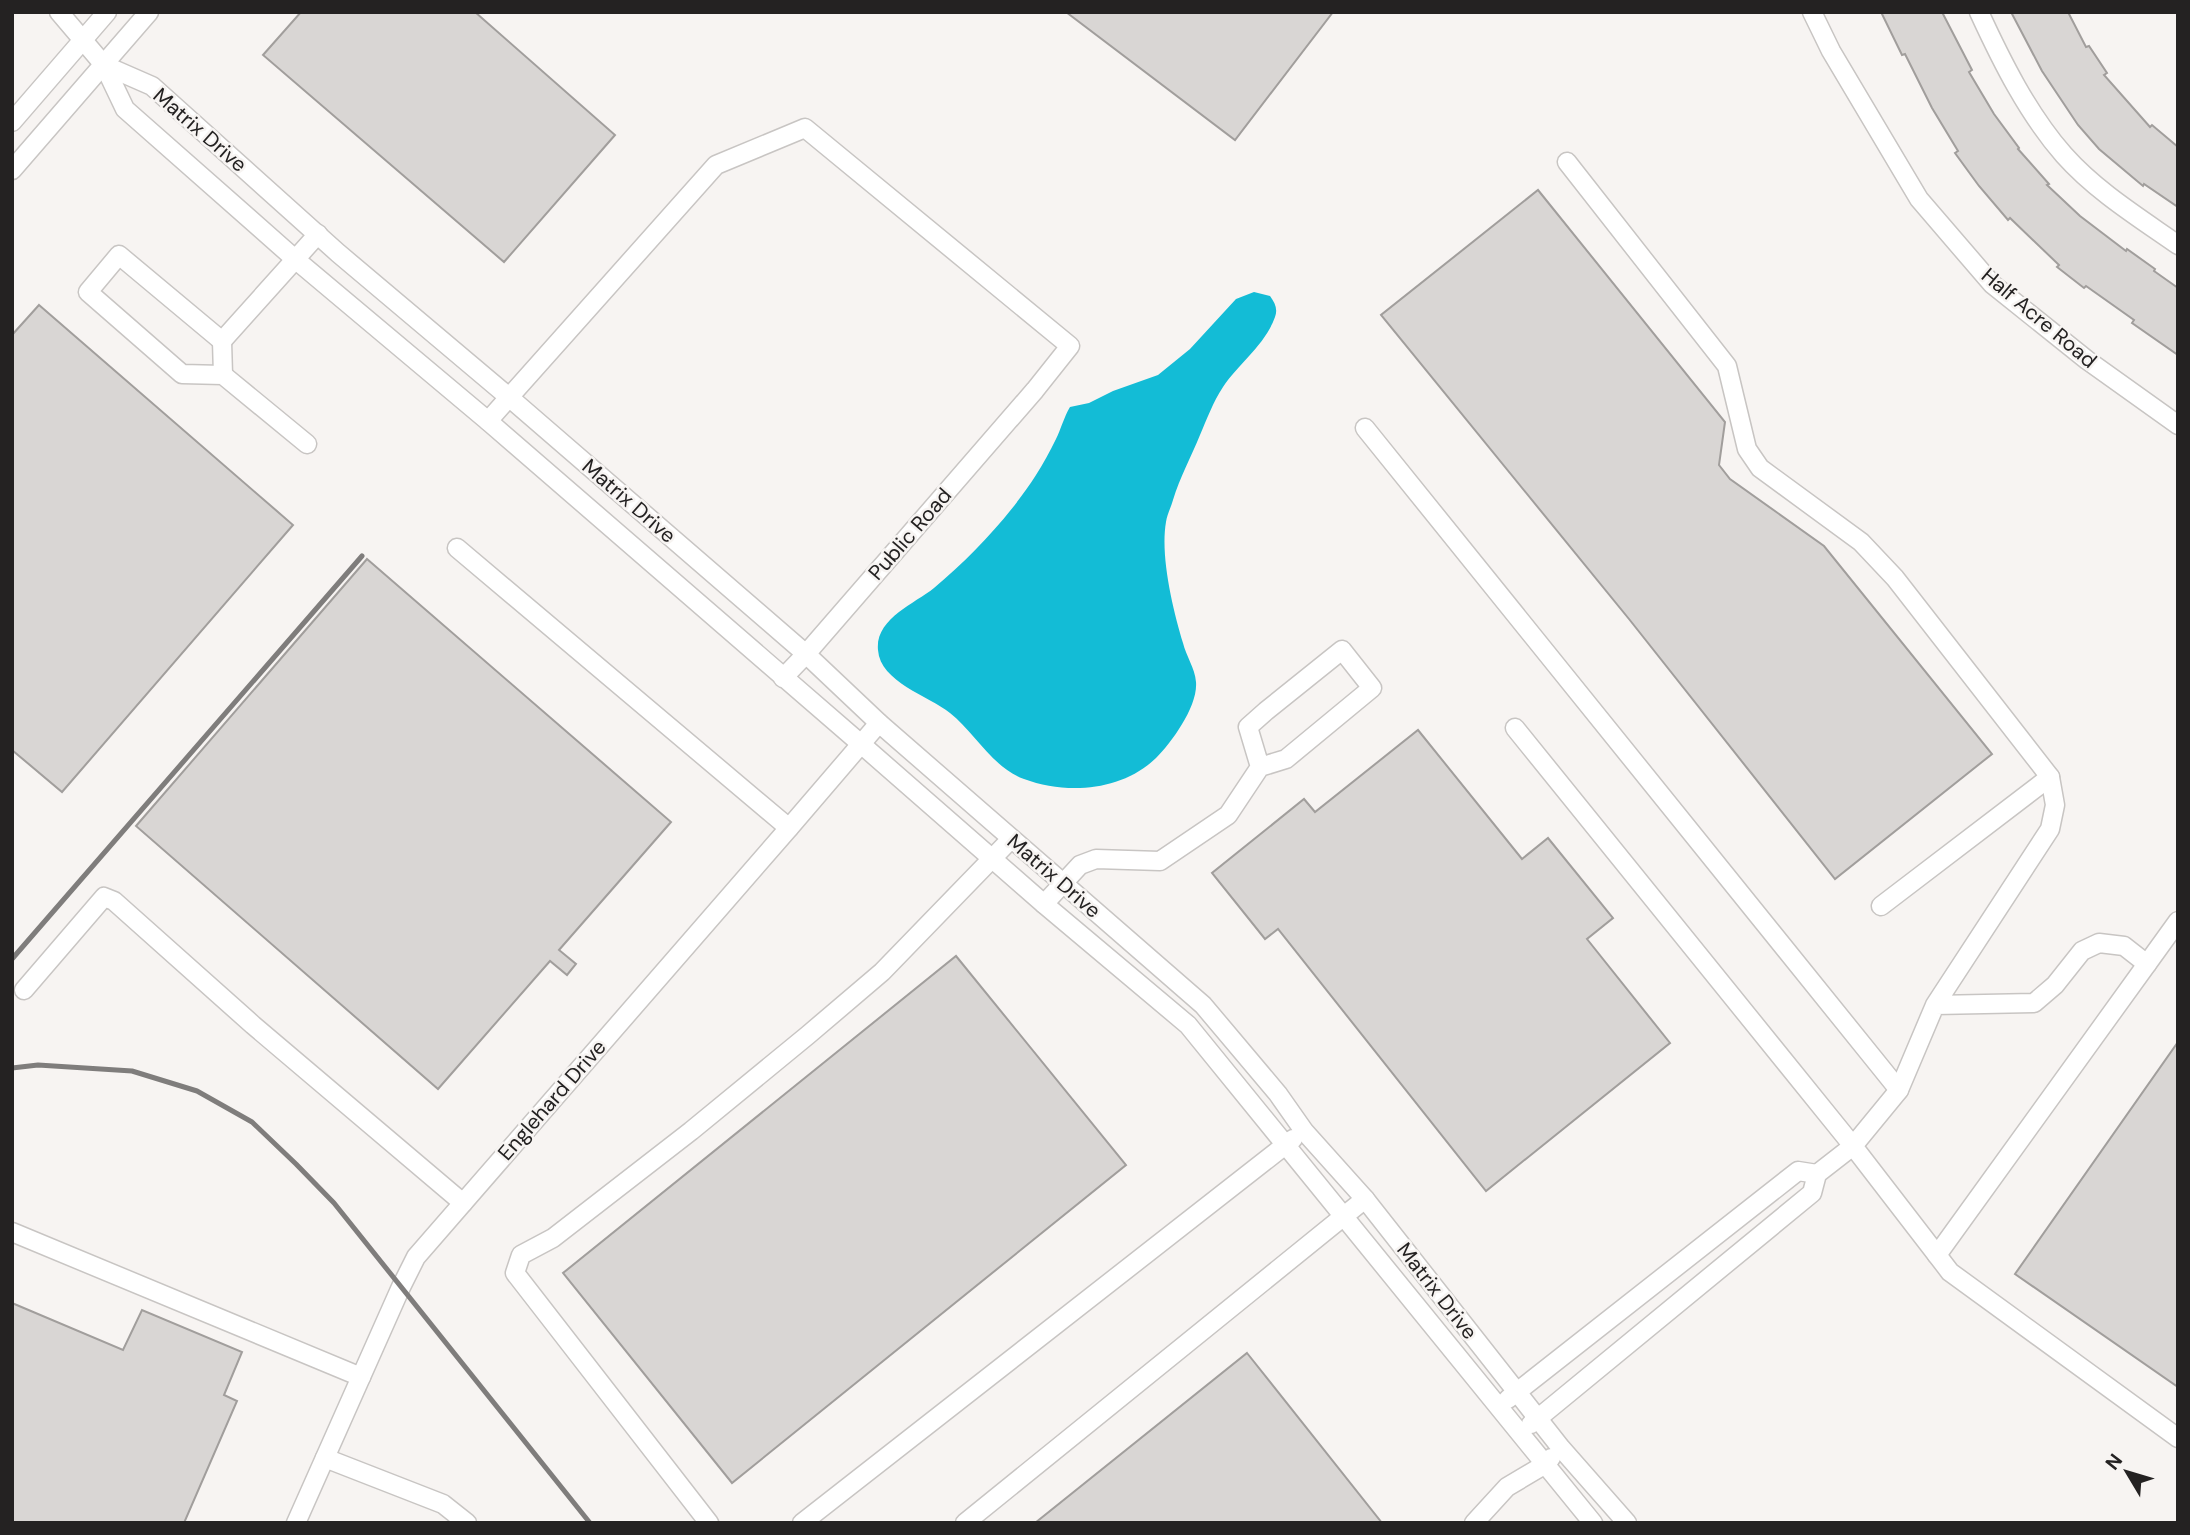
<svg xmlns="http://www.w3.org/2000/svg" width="2190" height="1535" viewBox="0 0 2190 1535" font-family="'DM Sans',sans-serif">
  <rect width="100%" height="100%" fill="#f7f4f2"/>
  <path fill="#13bcd6" d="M1254,292l16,4c5,7 8,13 5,21 -10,28 -36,46 -52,70 -10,15 -16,32 -23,48 -9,22 -20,42 -27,65 -2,7 -6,15 -7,22 -6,34 7,88 17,121 3,13 12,25 13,39 2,24 -24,60 -40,76 -34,33 -89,37 -132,21 -31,-11 -49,-46 -74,-66 -21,-17 -70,-31 -72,-63 -3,-31 36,-46 56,-62 38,-32 75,-71 102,-113 7,-11 14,-24 20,-36 5,-10 8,-22 14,-32l19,-4 24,-12 45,-16 32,-26 46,-50z"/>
  <g fill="#d9d6d4" stroke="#a19e9c" stroke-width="2">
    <polygon points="301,12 475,12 615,135 504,262 263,55"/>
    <polygon points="1066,12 1333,12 1235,140"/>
    <polygon points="1881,12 1942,12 1972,70 1969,72 1994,114 2019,148 2018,149 2049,184 2047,185 2080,216 2126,251 2127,249 2155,269 2154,271 2178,288 2178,355 2132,323 2134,320 2086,286 2084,288 2057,267 2059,265 2010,218 2008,220 1979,186 1955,153 1958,151 1932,108 1905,54 1902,55"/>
    <polygon points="2011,12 2068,12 2086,47 2089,46 2107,73 2104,75 2150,127 2152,125 2178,147 2178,207 2144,184 2143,186 2099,149 2078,125 2042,71"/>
    <polygon points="1538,190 1725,422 1719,465 1730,479 1824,546 1992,754 1835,879 1629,619 1381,315"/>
    <polygon points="39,305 293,525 62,792 12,750 12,335"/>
    <polygon points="367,559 671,822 559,950 576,964 567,975 550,961 438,1089 136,826"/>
    <polygon points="1418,730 1522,859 1548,838 1613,918 1587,939 1670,1043 1486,1191 1278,929 1265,939 1212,873 1304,799 1315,812"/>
    <polygon points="956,956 1126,1165 732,1483 563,1273"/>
    <polygon points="2178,1042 2178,1387 2015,1274"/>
    <polygon points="12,1303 123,1350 142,1310 242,1352 224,1395 237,1401 184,1523 12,1523"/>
    <polygon points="1247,1353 1382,1523 1035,1523"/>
  </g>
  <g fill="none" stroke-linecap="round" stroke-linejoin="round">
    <g stroke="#c8c5c3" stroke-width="21">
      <g id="minor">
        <polyline points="59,12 104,65 125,109 295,259 488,421 861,744 1044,904 1188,1025 1593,1523"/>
        <polyline points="1812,12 1831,51 1919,199 1992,284 2087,360 2178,425"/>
        <path d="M1979,12c23,50 49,102 85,143 32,36 74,62 114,90"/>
        <polyline points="104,65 152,86 338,253 510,398 806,654 879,723 1203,1005 1278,1094 1304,1131 1365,1199 1561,1448 1627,1523"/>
        <polyline points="12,122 107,12"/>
        <polyline points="1567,162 1727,366 1747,449 1760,468 1861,542 1895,578 2050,777 2055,805 2050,829 1935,1005 1899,1090 1853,1146 1937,1255 2147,964 2124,946 2099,943 2082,951 2055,985 2034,1003 1935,1005"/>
        <polyline points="12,170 149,12"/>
        <polyline points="222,341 223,375"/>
        <polyline points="488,421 716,165 805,128 1070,346 1035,390 806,654 783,678"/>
        <polyline points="1365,428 1899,1090"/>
        <polyline points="307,444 223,375 182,374 88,292 119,255 222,341 318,234"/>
        <polyline points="457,548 789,828"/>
        <polyline points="1515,728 1853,1146 1817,1174 1812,1193 1531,1424"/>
        <polyline points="1044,904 1080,865 1096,859 1160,861 1228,815 1260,767 1248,727 1266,711 1342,650 1372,688 1286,759 1260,767"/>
        <polyline points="1881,906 2050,777"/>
        <polyline points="2147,964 2178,921"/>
        <polyline points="24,990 104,897 114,901 253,1025 463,1203"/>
        <polyline points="12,1232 361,1377"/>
        <polyline points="1937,1255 1950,1272 2178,1438"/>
        <polyline points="1508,1399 1798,1171 1817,1174"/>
        <polyline points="325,1458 443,1504 467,1523"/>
        <polyline points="296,1523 401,1287 416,1257 789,828 879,723"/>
        <polyline points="709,1523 515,1273 521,1255 553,1238 691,1131 808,1035 882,972 1011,839"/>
        <polyline points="802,1523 1293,1139"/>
        <polyline points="965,1523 1365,1199"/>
        <polyline points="1474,1523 1507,1487 1544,1465 1551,1458"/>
      </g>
    </g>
    <use href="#minor" stroke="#fff" stroke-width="18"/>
    <g stroke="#7f7d7c" stroke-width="5">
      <polyline points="12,959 362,556"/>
      <polyline points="12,1068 38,1065 132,1071 197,1091 252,1122 296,1164 334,1203 590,1523"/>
    </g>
  </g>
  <g text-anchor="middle" stroke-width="5" stroke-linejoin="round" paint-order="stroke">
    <g font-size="21" fill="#242222" stroke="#f7f4f2">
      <text transform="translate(200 130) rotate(41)" y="7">Matrix Drive</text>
      <text transform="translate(2039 318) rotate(40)" y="7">Half Acre Road</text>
      <text transform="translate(629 501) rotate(41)" y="7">Matrix Drive</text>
      <text transform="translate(910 534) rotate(-49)" y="7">Public Road</text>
      <text transform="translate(1054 876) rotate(41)" y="7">Matrix Drive</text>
      <text transform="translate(552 1100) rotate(-49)" y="7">Englehard Drive</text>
      <text transform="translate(1437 1291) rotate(52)" y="7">Matrix Drive</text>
    </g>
  </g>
  <rect width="2190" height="1535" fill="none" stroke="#242222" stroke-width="28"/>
  <g transform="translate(2127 1472) rotate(308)" stroke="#f7f4f2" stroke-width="5" paint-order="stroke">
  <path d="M0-5L12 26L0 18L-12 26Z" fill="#242222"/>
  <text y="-10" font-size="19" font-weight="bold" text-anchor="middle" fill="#242222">N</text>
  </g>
</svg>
